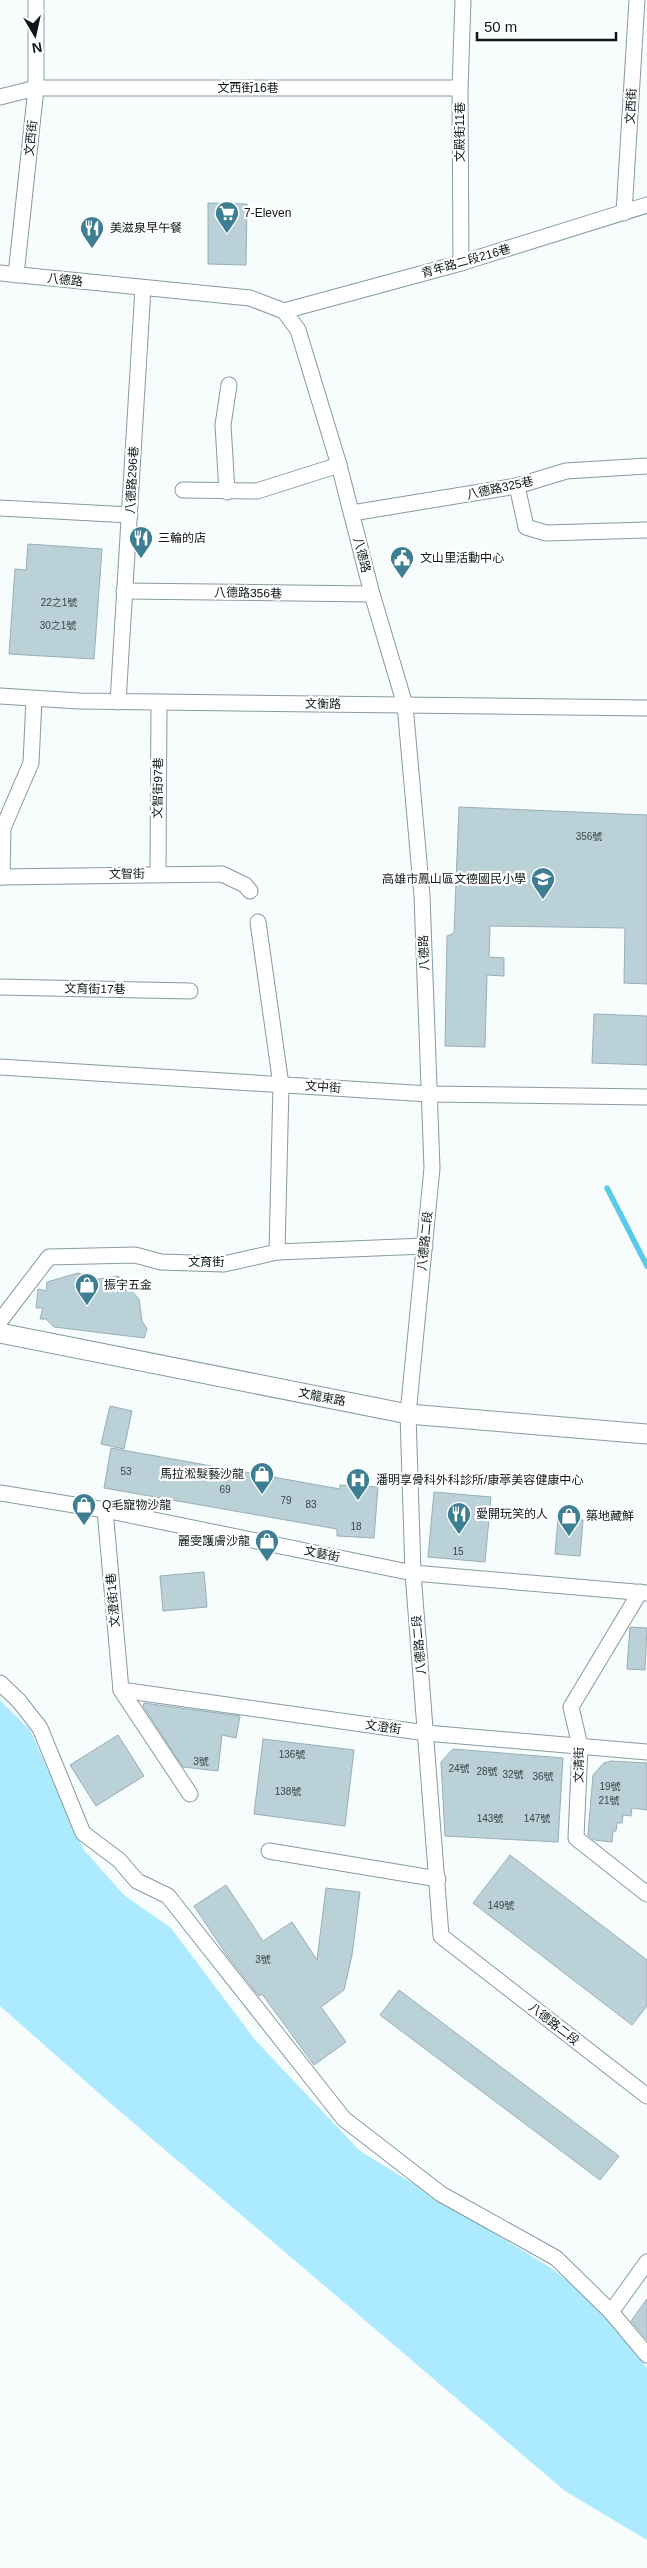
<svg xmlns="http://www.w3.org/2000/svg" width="647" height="2568" viewBox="0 0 647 2568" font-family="Arial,'Noto Sans TC',sans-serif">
  <rect width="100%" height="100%" fill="#f7fcfd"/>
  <polygon fill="#acebff" points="0,1700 30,1730 84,1850 124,1895 171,1928 256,2041 360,2151 551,2268 587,2296 647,2368 647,2540 565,2491 109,2102 0,2006"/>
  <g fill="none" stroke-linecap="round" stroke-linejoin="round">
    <polyline stroke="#5acaea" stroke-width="5.5" points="607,1188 647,1266"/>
  </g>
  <g fill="#bbd1d8" stroke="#98aeb5">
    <polygon points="208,203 247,204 246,265 208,264"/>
    <polygon points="28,544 102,549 94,659 9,654 15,569 26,570"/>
    <polygon points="459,807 647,815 647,984 624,983 625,928 490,926 489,957 504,958 504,976 487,975 485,1047 445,1046 447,936 454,933"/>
    <polygon points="594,1014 647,1016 647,1065 592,1063"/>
    <polygon points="78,1273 99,1279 118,1276 139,1299 142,1321 147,1329 144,1338 54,1327 46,1319 40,1319 43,1308 36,1308 38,1289 46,1291 47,1282"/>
    <polygon points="110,1406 132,1411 124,1449 101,1444"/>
    <polygon points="111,1448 340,1489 340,1485 378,1487 374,1538 337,1536 337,1529 104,1488"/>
    <polygon points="434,1492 491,1497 485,1562 428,1557"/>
    <polygon points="558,1518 583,1520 580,1556 555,1554"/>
    <polygon points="204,1572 207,1607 163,1611 160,1576"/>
    <polygon points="630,1627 647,1628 645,1670 627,1669"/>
    <polygon points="144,1703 240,1716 236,1738 222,1735 218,1771 183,1767 143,1706"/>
    <polygon points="118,1735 144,1776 96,1806 70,1765"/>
    <polygon points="263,1739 354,1750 345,1826 254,1814"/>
    <polygon points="453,1749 563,1758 558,1842 445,1836 441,1762"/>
    <polygon points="611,1761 647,1763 647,1810 632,1808 631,1816 623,1815 622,1823 617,1823 616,1831 613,1831 612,1842 594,1840 588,1835 593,1775 604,1763"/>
    <polygon points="510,1855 647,1960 647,2006 632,2025 473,1903"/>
    <polygon points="226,1885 263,1941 292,1922 317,1960 326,1888 360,1892 352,1955 344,1990 321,2007 346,2042 314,2065 262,1994 259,1996 226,1954 194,1906"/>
    <polygon points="399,1990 619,2156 600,2180 380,2015"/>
    <polygon points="647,2299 647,2340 631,2321"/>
  </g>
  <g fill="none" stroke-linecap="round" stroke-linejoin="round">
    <g stroke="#869ba2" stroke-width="17">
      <g id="minor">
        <polyline points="0,97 36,88 460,88"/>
        <polyline points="624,213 637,0"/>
        <polyline points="461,263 460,88 463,0"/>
        <polyline points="0,273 250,298 284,311 298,330 339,465 372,594 405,705 422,896 432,1168 408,1414 413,1573 441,1936 647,2096"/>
        <polyline points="16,275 36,88 36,0"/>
        <polyline points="284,311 461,263 647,205"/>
        <polyline points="517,486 526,527 546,533 647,530"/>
        <polyline points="183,490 257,491 339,465"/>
        <polyline points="227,492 223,425 229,385"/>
        <polyline points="0,508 130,515"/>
        <polyline points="352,513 517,486 566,471 647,466"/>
        <polyline points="124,591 372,594"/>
        <polyline points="0,696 79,701 647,708"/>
        <polyline points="118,702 143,288"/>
        <polyline points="158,873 159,702"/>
        <polyline points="0,877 222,874 245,885 250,891"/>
        <polyline points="2,877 3,828 31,763 34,699"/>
        <polyline points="0,987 190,991"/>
        <polyline points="0,1067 429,1094 647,1097"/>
        <polyline points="277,1252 425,1246"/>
        <polyline points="0,1321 49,1257 135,1255 161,1262 224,1264 277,1252 281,1085 258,922"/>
        <polyline points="0,1493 105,1510 413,1573 647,1593"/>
        <polyline points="105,1510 121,1690 190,1794"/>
        <polyline points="640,1592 571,1707 580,1746 576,1838 647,1894"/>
        <polyline points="0,1683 19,1701 40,1728 83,1833 119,1860 137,1881 168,1896 344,2119 441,2194 556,2258 611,2312 647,2355"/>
        <polyline points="121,1690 426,1733 647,1752"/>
        <polyline points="269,1851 438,1879"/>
        <polyline points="611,2312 647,2262"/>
      </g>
    </g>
    <g stroke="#869ba2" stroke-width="21">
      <polyline id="tertiary" points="0,1333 408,1414 647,1434"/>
    </g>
    <use href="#minor" stroke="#fff" stroke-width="15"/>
    <use href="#tertiary" stroke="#fff" stroke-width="19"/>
  </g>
  <defs>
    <g id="supermarket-pin" transform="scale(1.25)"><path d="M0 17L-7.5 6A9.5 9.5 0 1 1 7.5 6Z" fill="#3e7e92" stroke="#fff"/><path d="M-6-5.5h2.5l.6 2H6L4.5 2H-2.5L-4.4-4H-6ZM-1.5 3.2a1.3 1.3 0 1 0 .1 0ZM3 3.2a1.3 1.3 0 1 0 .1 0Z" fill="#fff"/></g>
    <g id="restaurant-pin" transform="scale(1.25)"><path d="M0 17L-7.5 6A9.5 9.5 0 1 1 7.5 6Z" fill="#3e7e92" stroke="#fff"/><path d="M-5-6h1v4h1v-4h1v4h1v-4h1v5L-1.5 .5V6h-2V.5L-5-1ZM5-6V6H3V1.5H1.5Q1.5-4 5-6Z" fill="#fff"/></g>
    <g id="civic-pin" transform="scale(1.25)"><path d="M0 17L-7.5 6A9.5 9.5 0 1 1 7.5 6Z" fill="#3e7e92" stroke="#fff"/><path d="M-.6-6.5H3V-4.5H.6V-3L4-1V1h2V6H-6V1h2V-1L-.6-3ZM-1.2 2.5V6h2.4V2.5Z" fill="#fff"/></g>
    <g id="school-pin" transform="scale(1.25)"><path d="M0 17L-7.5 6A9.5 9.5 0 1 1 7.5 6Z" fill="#3e7e92" stroke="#fff"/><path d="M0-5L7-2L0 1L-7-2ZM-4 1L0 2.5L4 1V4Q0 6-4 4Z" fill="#fff"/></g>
    <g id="shop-pin" transform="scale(1.25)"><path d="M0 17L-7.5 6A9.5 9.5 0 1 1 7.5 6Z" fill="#3e7e92" stroke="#fff"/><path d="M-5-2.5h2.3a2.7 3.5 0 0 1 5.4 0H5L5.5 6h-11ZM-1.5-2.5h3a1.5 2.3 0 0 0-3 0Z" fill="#fff"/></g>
    <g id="hospital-pin" transform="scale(1.25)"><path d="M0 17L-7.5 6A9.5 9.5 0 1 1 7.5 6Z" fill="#3e7e92" stroke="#fff"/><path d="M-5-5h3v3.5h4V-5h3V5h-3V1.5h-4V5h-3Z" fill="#fff"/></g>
  </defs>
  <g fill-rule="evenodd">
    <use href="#supermarket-pin" x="227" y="213"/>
    <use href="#restaurant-pin" x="92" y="228"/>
    <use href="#restaurant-pin" x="141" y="538"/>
    <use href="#civic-pin" x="402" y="558"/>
    <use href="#school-pin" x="543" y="879"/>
    <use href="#shop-pin" x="87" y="1285"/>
    <use href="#shop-pin" x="262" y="1474"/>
    <use href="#hospital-pin" x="358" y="1480"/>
    <use href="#shop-pin" x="84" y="1505"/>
    <use href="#restaurant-pin" x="459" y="1514"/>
    <use href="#shop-pin" x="569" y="1516"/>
    <use href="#shop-pin" x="267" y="1541"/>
  </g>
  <g text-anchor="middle" stroke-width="4.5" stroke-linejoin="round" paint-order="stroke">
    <g font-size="10" fill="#3a4649">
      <text x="59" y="606">22之1號</text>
      <text x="58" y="629">30之1號</text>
      <text x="589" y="840">356號</text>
      <text x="126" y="1475">53</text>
      <text x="225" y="1493">69</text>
      <text x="286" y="1504">79</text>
      <text x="311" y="1508">83</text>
      <text x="356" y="1530">18</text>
      <text x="458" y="1555">15</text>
      <text x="292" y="1758">136號</text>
      <text x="201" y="1765">3號</text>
      <text x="459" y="1772">24號</text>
      <text x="487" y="1775">28號</text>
      <text x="513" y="1778">32號</text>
      <text x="543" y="1780">36號</text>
      <text x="610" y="1790">19號</text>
      <text x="288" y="1795">138號</text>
      <text x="609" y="1804">21號</text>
      <text x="490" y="1822">143號</text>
      <text x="537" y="1822">147號</text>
      <text x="501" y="1909">149號</text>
      <text x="263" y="1963">3號</text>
    </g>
    <g font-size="12" fill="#0f1719" stroke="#fff">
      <text x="248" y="92">文西街16巷</text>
      <text transform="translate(631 106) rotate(-87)" y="4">文西街</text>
      <text transform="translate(460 132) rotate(-90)" y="4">文殿街11巷</text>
      <text transform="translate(31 138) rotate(-84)" y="4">文西街</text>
      <text transform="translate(466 261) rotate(-16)" y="4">青年路二段216巷</text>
      <text transform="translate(65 280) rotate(6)" y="4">八德路</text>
      <text transform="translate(132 480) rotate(-87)" y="4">八德路296巷</text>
      <text transform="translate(500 488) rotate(-12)" y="4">八德路325巷</text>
      <text transform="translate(362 555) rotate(76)" y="4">八德路</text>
      <text transform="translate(248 593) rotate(1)" y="4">八德路356巷</text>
      <text transform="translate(323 704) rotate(1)" y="4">文衡路</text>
      <text transform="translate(158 788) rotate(-89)" y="4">文智街97巷</text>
      <text transform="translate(127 874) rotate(-1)" y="4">文智街</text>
      <text transform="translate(424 953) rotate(-92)" y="4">八德路</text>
      <text transform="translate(95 989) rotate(1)" y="4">文育街17巷</text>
      <text transform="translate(323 1087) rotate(4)" y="4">文中街</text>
      <text transform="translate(425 1241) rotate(-84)" y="4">八德路二段</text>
      <text x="206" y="1266">文育街</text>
      <text transform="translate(322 1397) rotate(11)" y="4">文龍東路</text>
      <text transform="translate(322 1554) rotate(12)" y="4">文藝街</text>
      <text transform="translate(113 1600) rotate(-95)" y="4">文澄街1巷</text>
      <text transform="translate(419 1645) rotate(-95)" y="4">八德路二段</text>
      <text transform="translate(383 1727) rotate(8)" y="4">文澄街</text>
      <text transform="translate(579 1765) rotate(-89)" y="4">文清街</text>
      <text transform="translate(554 2024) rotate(38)" y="4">八德路二段</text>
    </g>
    <g font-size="12" fill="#0f1719" stroke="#fff" text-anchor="start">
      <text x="244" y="217">7-Eleven</text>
      <text x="110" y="232">美滋泉早午餐</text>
      <text x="158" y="542">三輪的店</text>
      <text x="420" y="562">文山里活動中心</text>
      <text x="526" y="883" text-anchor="end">高雄市鳳山區文德國民小學</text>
      <text x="104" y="1289">振宇五金</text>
      <text x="244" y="1478" text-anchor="end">馬拉淞髮藝沙龍</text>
      <text x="376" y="1484">潘明享骨科外科診所/康葶美容健康中心</text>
      <text x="102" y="1509">Q毛寵物沙龍</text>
      <text x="476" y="1518">愛開玩笑的人</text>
      <text x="586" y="1520">築地藏鮮</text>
      <text x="250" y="1545" text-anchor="end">麗雯護膚沙龍</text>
    </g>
  </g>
  <g transform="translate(35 35) rotate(171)" stroke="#ffffff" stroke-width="4" paint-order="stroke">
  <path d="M0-4L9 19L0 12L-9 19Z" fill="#0f1719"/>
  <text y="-8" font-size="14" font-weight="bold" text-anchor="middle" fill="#0f1719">N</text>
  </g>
  <path d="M477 32v8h139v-8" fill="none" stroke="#0f1719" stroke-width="2.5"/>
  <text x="484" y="32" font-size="15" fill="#0f1719" stroke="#ffffff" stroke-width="4" paint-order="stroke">50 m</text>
</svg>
